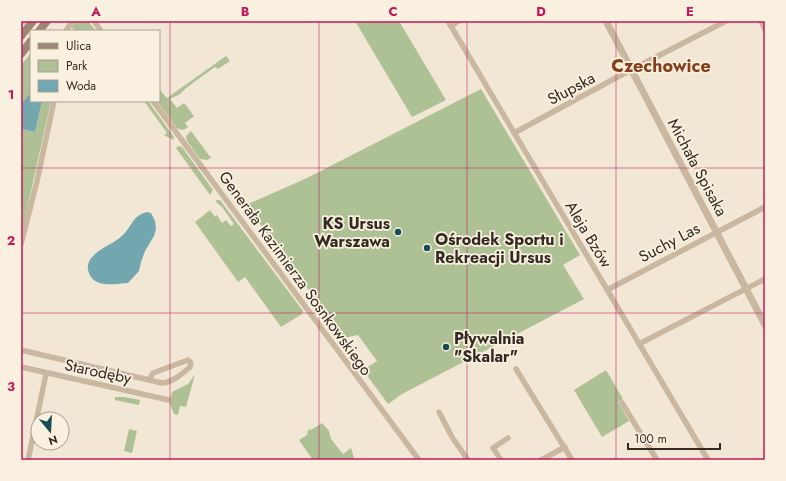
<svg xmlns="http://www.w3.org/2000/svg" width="786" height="481" viewBox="0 0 786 481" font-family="Jost,sans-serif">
  <rect width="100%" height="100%" fill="#f2e7d4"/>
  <g fill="#adc194">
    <polygon points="76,21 88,21 96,31 92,31 91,29 87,31 76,31 71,27"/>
    <polygon points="355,21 399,21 446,100 412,117"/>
    <polygon points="31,53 31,92 21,104 21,65"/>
    <path d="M226,56l4,5 -12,8 -3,-2 -29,21 -6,6 -10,5 7,9 7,-5 10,13 -9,7 3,4c-4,3 -6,4 -11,1l-20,-27h2v-12l8,9z"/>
    <polygon points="481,89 580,255 563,265 584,299 402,394 388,404 363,370 377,361 358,335 344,338 246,205 307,178"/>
    <polygon points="42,101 51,101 23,227 21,230 21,129 35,132"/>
    <polygon points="144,101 148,101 174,137 173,140 164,135 167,133"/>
    <polygon points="191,131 211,158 207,160 200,159 187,141 186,136"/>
    <polygon points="179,146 182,147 213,190 210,195 176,148"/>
    <polygon points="217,200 220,200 303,311 302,314 281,327 245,277 238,282 195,222 210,210 215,217 217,215 222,223 226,220 231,226 234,224 222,207 215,201"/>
    <polygon points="606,370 623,399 618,402 629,421 602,437 574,390"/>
    <polygon points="195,374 186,407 180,406 178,415 174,414 170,404 172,392 188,384"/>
    <polygon points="115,397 124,397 140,400 139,405 115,400"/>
    <polygon points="322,423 329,431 331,439 343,454 351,448 354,458 352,460 313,460 299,440 307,435 308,430 313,429"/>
    <polygon points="129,429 137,431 132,453 124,451"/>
  </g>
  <g fill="#72a7b0">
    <polygon points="31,92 31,101 42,101 35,132 21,129 21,104"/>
    <path d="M147,212l4,1 4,8 1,8 -2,7 -9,15 -4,11 -2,9 -11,12c-13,1 -36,6 -40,-13 -1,-5 1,-10 5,-14 8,-9 21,-12 30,-21 10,-10 9,-19 24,-23z"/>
  </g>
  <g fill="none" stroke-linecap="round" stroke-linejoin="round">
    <g stroke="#cab7a0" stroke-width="5.5">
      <polyline points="94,21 101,31"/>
      <polyline points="448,21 708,460"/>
      <polyline points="761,21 765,30"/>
      <polyline points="21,23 24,21"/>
      <polyline points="451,26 459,21"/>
      <polyline points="66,31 72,21"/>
      <polyline points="153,101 419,460"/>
      <polyline points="514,133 625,73 726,21"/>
      <polyline points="21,244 37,181 54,101"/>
      <polyline points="607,290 765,207"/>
      <polyline points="639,344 765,279"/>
      <path d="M21,350l141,33c11,-1 20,-9 28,-16l1,-4 -3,-3 -35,13 -4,7"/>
      <polyline points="21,367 169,400"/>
      <polyline points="516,369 572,460"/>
      <polyline points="622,403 657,460"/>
      <polyline points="439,412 452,437 468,460"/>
      <polyline points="28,460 46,374"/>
      <polyline points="501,460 493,448 508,438"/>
      <polyline points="541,460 565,447"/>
    </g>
    <polyline stroke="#cab7a0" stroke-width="7" points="606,21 765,325"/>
    <g stroke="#9d8672" stroke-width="8">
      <polyline points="39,31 47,21"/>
      <polyline points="21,36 33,21"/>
      <polyline points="21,54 31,41"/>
    </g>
  </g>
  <path fill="none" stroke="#c2185b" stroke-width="1" stroke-opacity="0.55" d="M170,21v439M319,21v439M467,21v439M616,21v439M21,168h744M21,313h744"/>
  <g fill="#174c56" stroke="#faf0e0" stroke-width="1.5">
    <circle cx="398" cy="232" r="4"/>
    <circle cx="427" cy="248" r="4"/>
    <circle cx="446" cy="347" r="4"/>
  </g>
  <g text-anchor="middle" stroke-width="3.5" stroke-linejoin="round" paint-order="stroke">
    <g font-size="16" fill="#332a24" stroke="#faf0e0">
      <text transform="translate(571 88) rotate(-28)" y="6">Słupska</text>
      <text transform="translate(698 167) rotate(62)" y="6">Michała Spisaka</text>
      <text transform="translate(589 234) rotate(59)" y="6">Aleja Bzów</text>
      <text transform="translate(669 242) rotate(-28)" y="6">Suchy Las</text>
      <text transform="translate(296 273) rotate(54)" y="6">Generała Kazimierza Sosnkowskiego</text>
      <text transform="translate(98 371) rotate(12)" y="6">Starodęby</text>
    </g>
    <g font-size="16" font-weight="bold" fill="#332a24" stroke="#faf0e0" text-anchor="start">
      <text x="390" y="229" text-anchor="end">KS Ursus<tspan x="390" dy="18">Warszawa</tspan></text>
      <text x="435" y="245">Ośrodek Sportu i<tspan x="435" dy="18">Rekreacji Ursus</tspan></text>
      <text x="454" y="344">Pływalnia<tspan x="454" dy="18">"Skalar"</tspan></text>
    </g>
    <g font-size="18" font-weight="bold" fill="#863d18" stroke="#faf0e0">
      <text x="661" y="72">Czechowice</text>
    </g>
  </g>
  <rect width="786" height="481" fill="none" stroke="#faf0e0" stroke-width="44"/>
  <rect x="30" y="30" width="130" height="72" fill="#faf0e0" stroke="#aaa195"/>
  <rect x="38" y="43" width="20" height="6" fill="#9d8672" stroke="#aaa195"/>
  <text x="66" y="50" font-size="12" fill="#332a24">Ulica</text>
  <rect x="38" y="60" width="20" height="12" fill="#adc194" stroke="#aaa195"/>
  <text x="66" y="70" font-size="12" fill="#332a24">Park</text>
  <rect x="38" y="80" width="20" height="12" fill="#72a7b0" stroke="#aaa195"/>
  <text x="66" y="90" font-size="12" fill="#332a24">Woda</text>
  <g transform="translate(50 431) rotate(162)"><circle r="19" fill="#faf0e0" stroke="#aaa195"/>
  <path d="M0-3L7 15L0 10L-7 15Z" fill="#174c56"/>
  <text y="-6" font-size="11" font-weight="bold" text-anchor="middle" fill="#332a24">N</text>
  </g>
  <path d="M628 443v6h92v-6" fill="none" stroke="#332a24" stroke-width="2"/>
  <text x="634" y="443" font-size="12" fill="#332a24" stroke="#faf0e0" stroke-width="3" paint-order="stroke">100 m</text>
  <rect x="22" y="22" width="742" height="437" fill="none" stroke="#c2185b" stroke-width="1.5"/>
  <g font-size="13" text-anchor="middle" font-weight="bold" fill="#c2185b">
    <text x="96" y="16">A</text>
    <text x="245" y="16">B</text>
    <text x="393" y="16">C</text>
    <text x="541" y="16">D</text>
    <text x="690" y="16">E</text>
    <text x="11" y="99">1</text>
    <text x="11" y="245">2</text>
    <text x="11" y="391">3</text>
  </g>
</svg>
